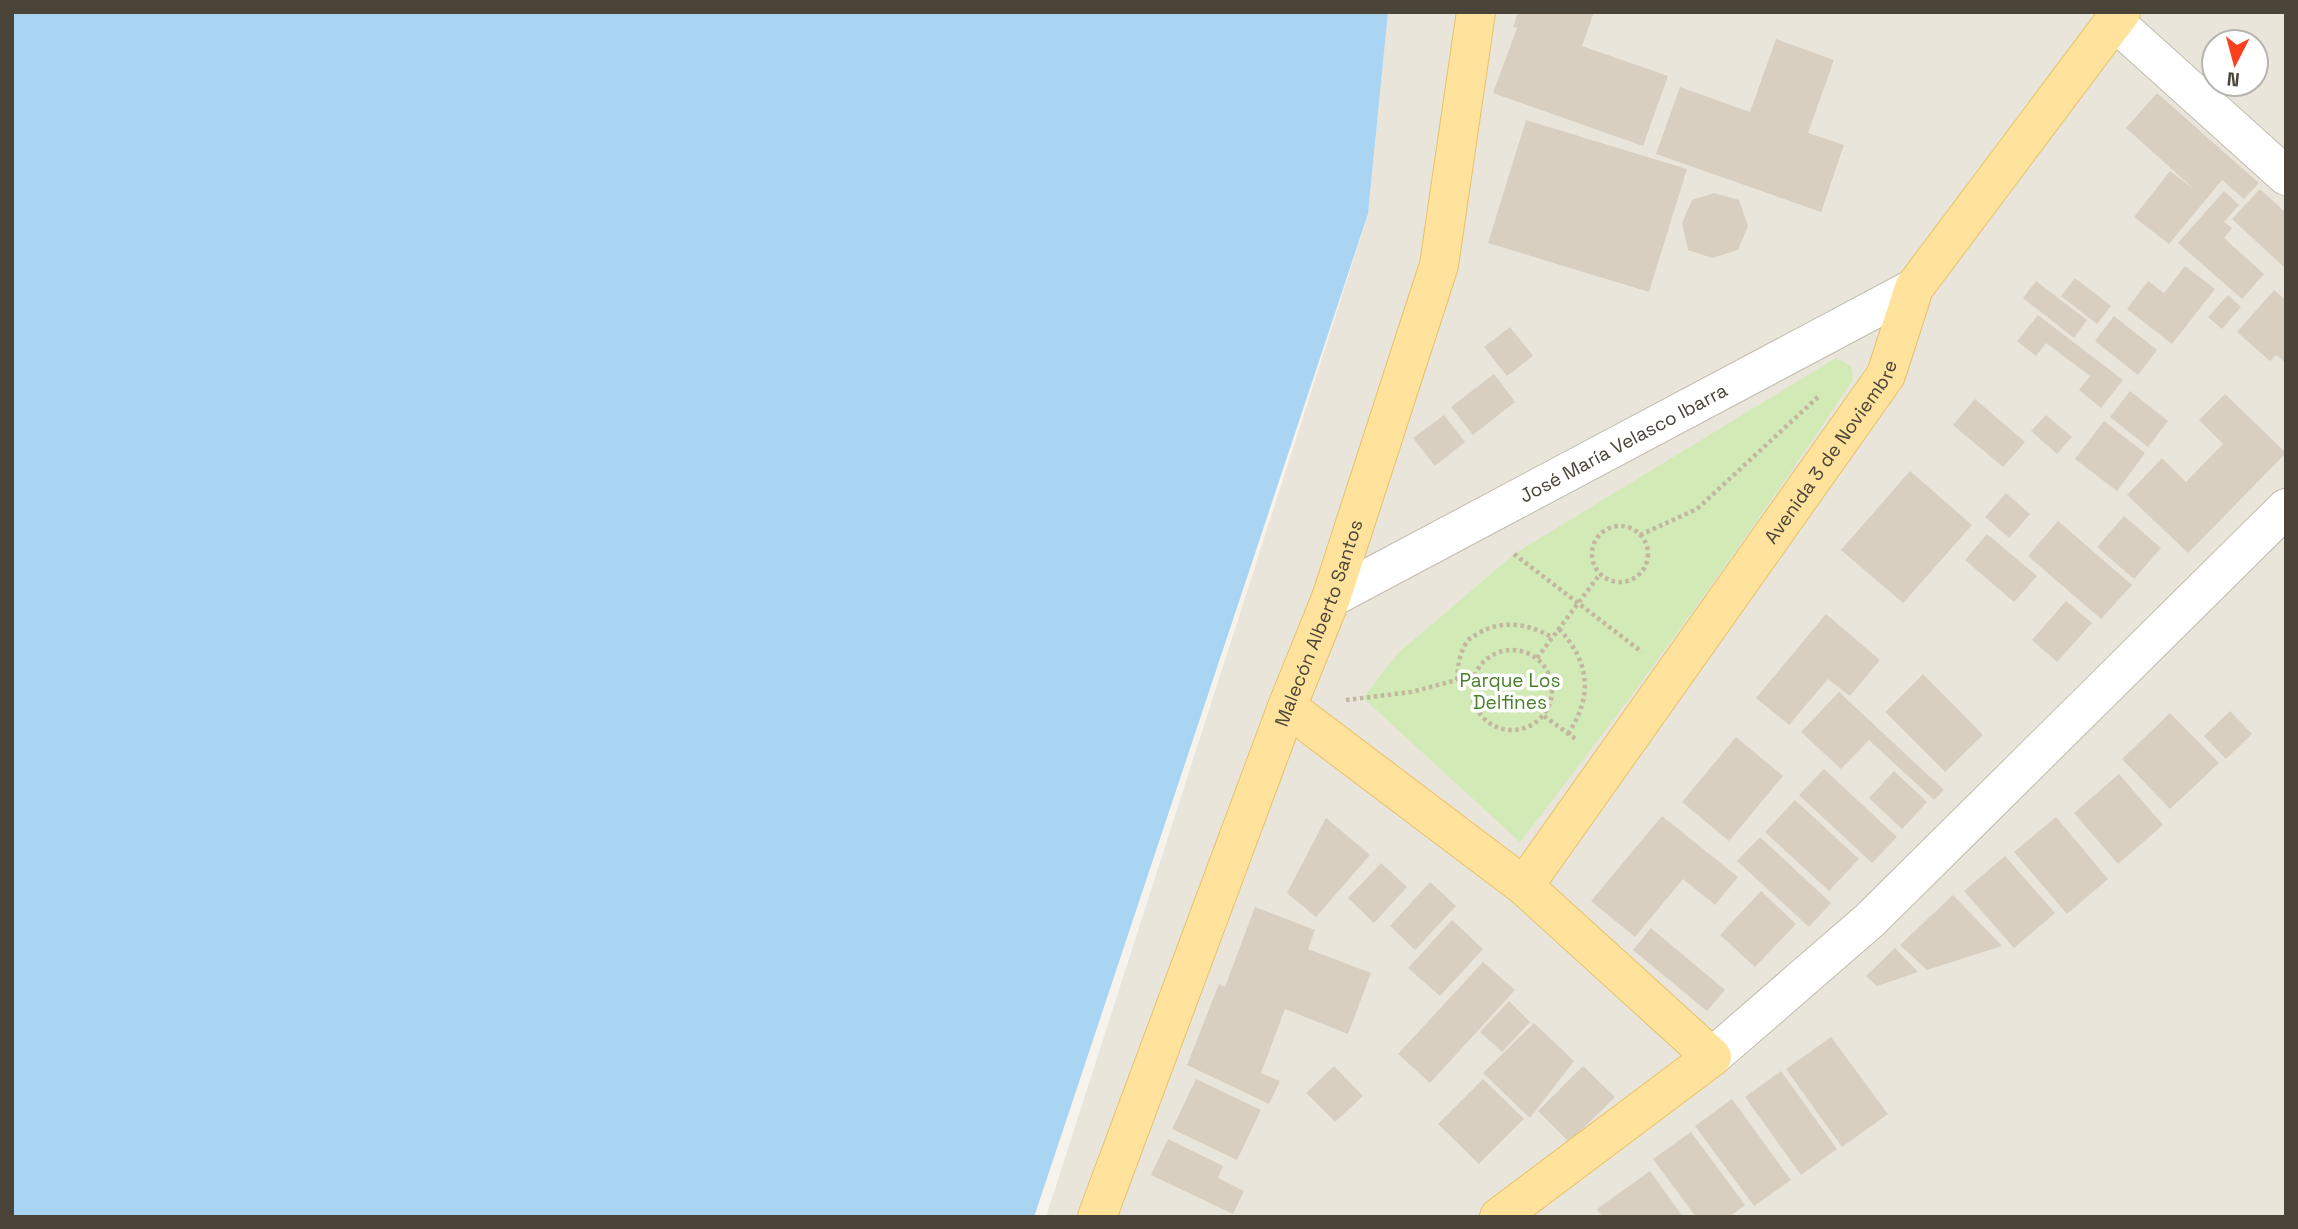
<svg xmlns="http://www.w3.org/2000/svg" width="2298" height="1229" viewBox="0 0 2298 1229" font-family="'Space Grotesk',sans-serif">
  <rect width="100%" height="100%" fill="#f6f3ec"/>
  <path fill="#eae5da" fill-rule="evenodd" d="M1388,12h898v1205h-1240l322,-1002zM2214,42h42v42h-42z"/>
  <path fill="#d2eab5" d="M1836,358l15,8 2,14c-106,158 -216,312 -333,462l-157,-144 34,-44 117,-100z"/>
  <polygon fill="#a9d4f2" points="12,12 1388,12 1368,214 1034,1217 12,1217"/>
  <g fill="#d8cfc1">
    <polygon points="1518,12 1594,12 1582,46 1668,76 1643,146 1493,93 1517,28 1513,27"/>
    <polygon points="1776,39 1834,60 1808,133 1844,145 1821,212 1656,154 1680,87 1750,112"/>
    <polygon points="2157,93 2259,183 2244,199 2222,180 2169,244 2134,217 2170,171 2194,189 2126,128"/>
    <polygon points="1526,120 1687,169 1649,292 1488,243"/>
    <polygon points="2260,189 2286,213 2286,269 2232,219"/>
    <polygon points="2224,191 2239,205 2224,222 2232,228 2224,238 2264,274 2242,299 2178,243"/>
    <polygon points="1714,193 1739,200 1748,226 1738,250 1712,258 1688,250 1682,223 1692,200"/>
    <polygon points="2185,266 2215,289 2172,344 2127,309 2148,281 2164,293"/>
    <polygon points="2075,278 2111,306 2097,324 2061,296"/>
    <polygon points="2036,281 2087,320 2074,338 2023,298"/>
    <polygon points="2274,290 2286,300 2286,363 2276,355 2270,361 2237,332"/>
    <polygon points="2228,295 2241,307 2222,329 2208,317"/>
    <polygon points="2038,315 2123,380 2101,408 2079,390 2090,376 2046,343 2036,356 2017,341"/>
    <polygon points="2114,316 2157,350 2138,375 2095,341"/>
    <polygon points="1510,327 1533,356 1507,376 1484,347"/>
    <polygon points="1494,374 1515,402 1473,435 1451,407"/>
    <polygon points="2130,391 2168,421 2148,447 2110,417"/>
    <polygon points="2225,394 2286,453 2188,553 2127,495 2162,458 2186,482 2223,444 2199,420"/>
    <polygon points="1975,399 2025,442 2003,467 1953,425"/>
    <polygon points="1444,415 1465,442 1435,466 1413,438"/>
    <polygon points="2046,415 2072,437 2057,454 2031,431"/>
    <polygon points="2104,421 2145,453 2117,491 2075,459"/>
    <polygon points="1910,471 1972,525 1903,603 1841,550"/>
    <polygon points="2006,493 2030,514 2009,538 1985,517"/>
    <polygon points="2124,516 2161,548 2134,579 2097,547"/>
    <polygon points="2058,521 2132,585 2101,619 2028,556"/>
    <polygon points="1987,534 2037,576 2014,602 1965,560"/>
    <polygon points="2066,601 2092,623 2057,662 2032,640"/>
    <polygon points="1826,614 1880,660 1850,696 1828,679 1789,725 1756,698"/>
    <polygon points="1923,674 1983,735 1945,772 1885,712"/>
    <polygon points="1839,692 1944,790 1934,800 1869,740 1841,769 1801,732"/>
    <polygon points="2230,711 2252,734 2226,759 2204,736"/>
    <polygon points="2170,713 2219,763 2170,809 2122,759"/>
    <polygon points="1736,737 1783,776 1729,841 1682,802"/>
    <polygon points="1824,769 1897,837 1872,863 1799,795"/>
    <polygon points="1894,771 1927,802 1902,829 1869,798"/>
    <polygon points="2119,774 2163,825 2118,864 2074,813"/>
    <polygon points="1795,800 1859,859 1829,891 1765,832"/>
    <polygon points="1662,816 1738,877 1715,905 1683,879 1635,937 1591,901"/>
    <polygon points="2056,817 2108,879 2067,914 2014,852"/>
    <polygon points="1326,818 1370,855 1316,917 1287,893"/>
    <polygon points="1760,837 1831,903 1809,927 1737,861"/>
    <polygon points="2005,856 2055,913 2014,948 1964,891"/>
    <polygon points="1381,863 1407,887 1374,923 1348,898"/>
    <polygon points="1430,882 1456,906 1415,950 1390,926"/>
    <polygon points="1761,891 1796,924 1755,967 1720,935"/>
    <polygon points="1953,895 2002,946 1927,970 1900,945"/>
    <polygon points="1255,907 1315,930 1308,949 1371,973 1348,1034 1285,1009 1261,1073 1280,1081 1269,1104 1187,1065 1219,984 1225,987"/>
    <polygon points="1452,920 1483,949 1440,996 1408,968"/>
    <polygon points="1651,928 1725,990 1707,1011 1633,950"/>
    <polygon points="1895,948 1918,972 1877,986 1866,976"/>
    <polygon points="1483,962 1515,990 1430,1083 1398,1054"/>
    <polygon points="1509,1001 1530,1022 1502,1052 1480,1032"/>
    <polygon points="1534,1023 1574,1061 1530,1118 1483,1073"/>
    <polygon points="1831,1037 1888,1114 1842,1147 1786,1069"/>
    <polygon points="1334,1066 1363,1096 1335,1122 1306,1093"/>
    <polygon points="1583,1066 1615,1097 1569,1142 1538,1111"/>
    <polygon points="1781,1071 1837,1149 1801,1175 1745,1097"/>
    <polygon points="1196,1079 1261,1110 1237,1160 1172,1129"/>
    <polygon points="1483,1079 1524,1119 1479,1164 1438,1124"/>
    <polygon points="1732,1099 1791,1180 1754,1206 1695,1126"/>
    <polygon points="1691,1132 1745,1205 1729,1217 1696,1217 1653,1159"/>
    <polygon points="1168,1139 1223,1166 1218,1178 1244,1191 1233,1214 1151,1175"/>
    <polygon points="1650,1171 1683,1217 1603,1217 1597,1209"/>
  </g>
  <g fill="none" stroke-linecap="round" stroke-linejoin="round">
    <g stroke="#c2bbae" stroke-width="40">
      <g id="minor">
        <polyline points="2115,22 2286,176"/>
        <path id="s1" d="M1331,598l583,-310"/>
        <polyline points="1712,1057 1870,920 2286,508"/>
      </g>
    </g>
    <g stroke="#e6c16a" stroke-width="40">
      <g id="major">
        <polyline points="1287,707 1524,886 1712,1057 1499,1217"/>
        <path id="s2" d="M1524,886l362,-511 28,-87 207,-276"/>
        <path id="s3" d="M1097,1217l190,-510 44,-109 108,-333 37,-253"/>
      </g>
    </g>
    <g stroke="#c4b79f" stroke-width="4.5" stroke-dasharray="3.5 3.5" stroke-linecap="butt">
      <circle cx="1620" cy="554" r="28"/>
      <polyline points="1640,535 1697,509 1819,396"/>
      <polyline points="1514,554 1642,652"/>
      <path d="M1559,629c31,33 34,67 9,105"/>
      <circle cx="1512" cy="690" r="40"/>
      <polyline points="1537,658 1600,574"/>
      <path d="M1457,680c1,-14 2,-25 9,-37 3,-5 8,-7 13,-10 23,-14 51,-9 74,5"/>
      <polyline points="1346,700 1411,692 1457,680 1472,679"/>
      <polyline points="1544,716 1577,740"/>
    </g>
    <use href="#minor" stroke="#fff" stroke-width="38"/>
    <use href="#major" stroke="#ffe39c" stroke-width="38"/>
  </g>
  <g text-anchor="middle" stroke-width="7" stroke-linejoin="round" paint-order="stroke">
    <g font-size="19" fill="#4b4439" stroke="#fff">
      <text dy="7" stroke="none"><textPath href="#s1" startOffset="331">José María Velasco Ibarra</textPath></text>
      <text dy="7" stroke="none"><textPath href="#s2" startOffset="532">Avenida 3 de Noviembre</textPath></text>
      <text dy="7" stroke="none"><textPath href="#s3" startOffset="634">Malecón Alberto Santos</textPath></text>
    </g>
    <g font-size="19" fill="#4a7f2a" stroke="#fff">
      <text x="1510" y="687">Parque Los<tspan x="1510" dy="22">Delfines</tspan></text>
    </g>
  </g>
  <rect width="2298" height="1229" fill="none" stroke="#4b4439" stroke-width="28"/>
  <g transform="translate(2235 63) rotate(186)"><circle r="33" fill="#ffffff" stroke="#b7b4b0" stroke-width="2"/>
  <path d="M0-5L12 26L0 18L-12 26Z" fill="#fc3f1d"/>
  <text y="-10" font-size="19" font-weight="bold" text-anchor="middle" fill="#4b4439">N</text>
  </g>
</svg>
